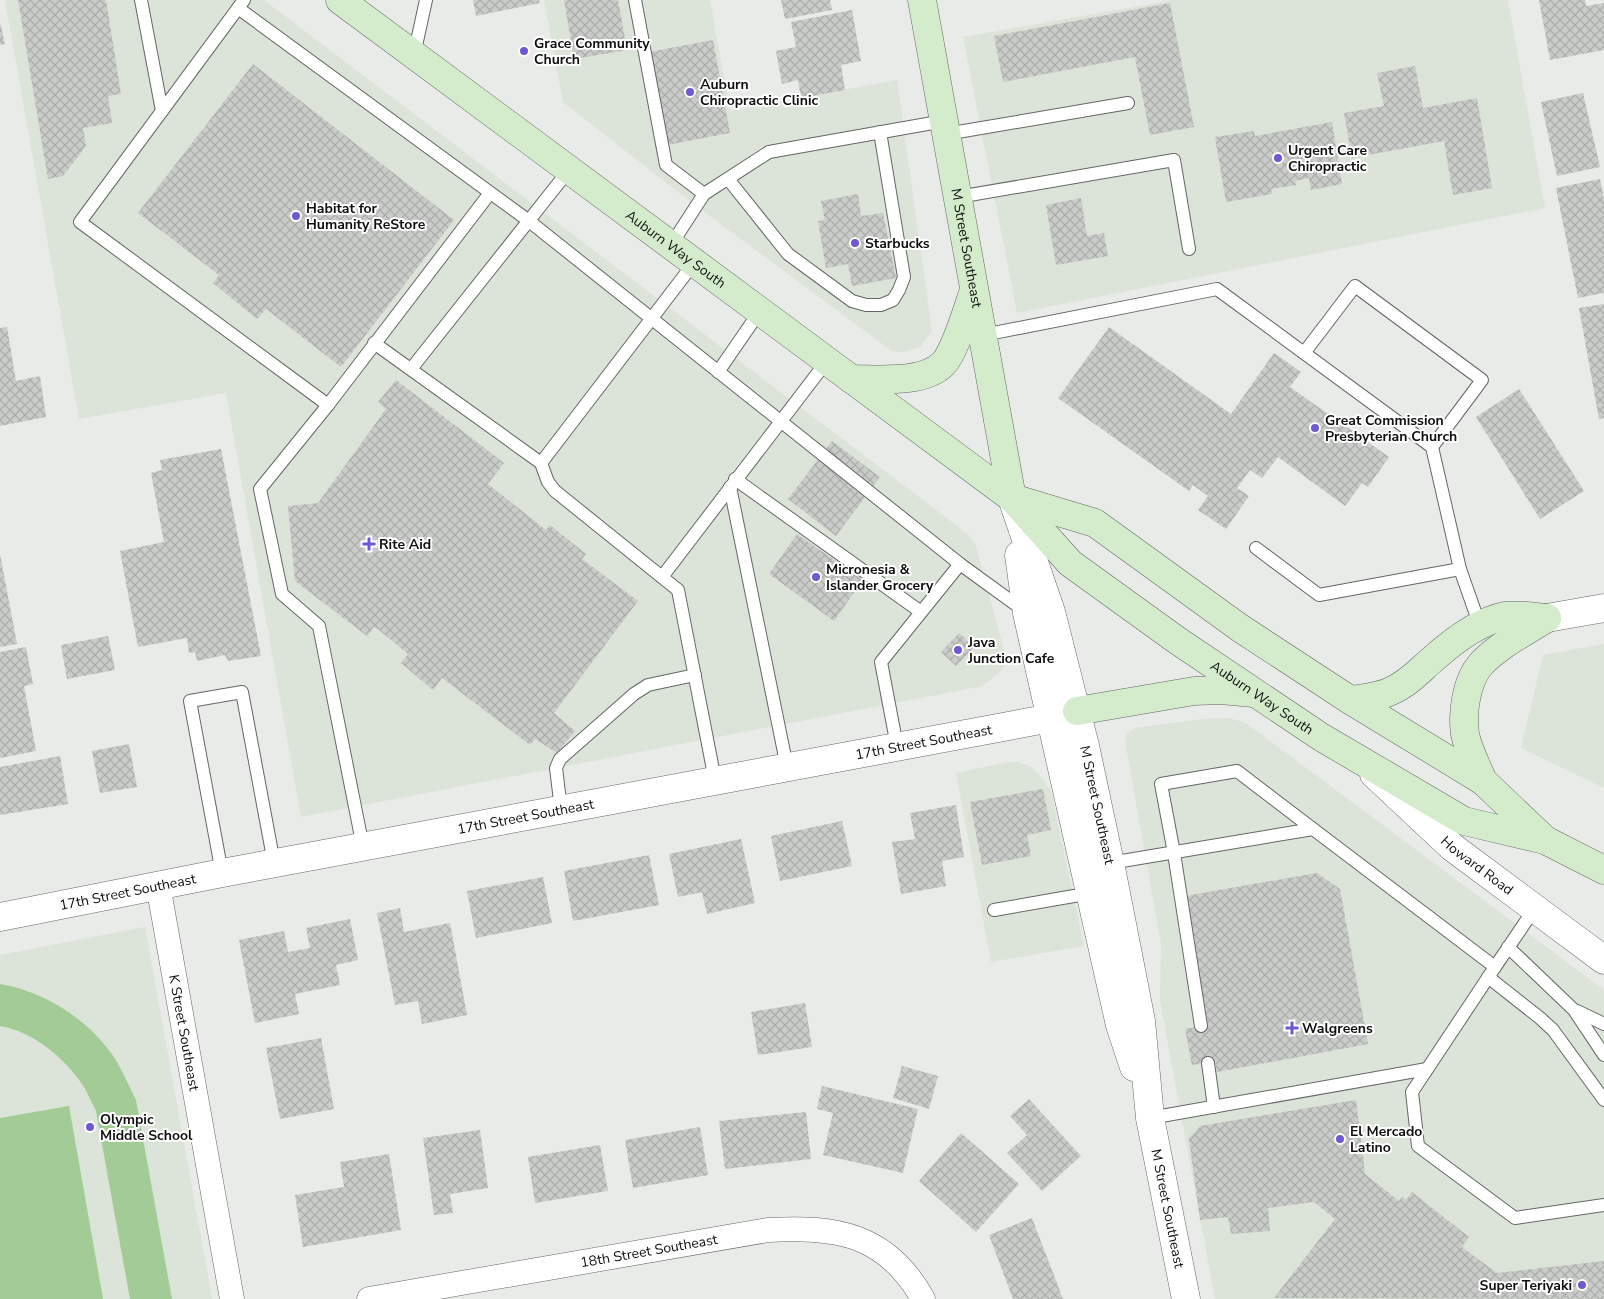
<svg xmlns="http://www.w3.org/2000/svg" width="1604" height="1299" viewBox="0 0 1604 1299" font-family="'Nunito Sans',sans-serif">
  <defs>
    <pattern id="building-cross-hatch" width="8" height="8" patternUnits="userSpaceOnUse" patternTransform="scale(1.25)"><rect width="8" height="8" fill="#c9ccc8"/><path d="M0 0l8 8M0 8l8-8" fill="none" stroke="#abaeab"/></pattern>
  </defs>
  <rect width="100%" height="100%" fill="#e8ebe8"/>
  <g fill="#dce3d9">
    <polygon points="5,0 264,0 969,535 975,544 978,554 1007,661 1001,671 983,686 301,817 226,393 79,419"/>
    <polygon points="544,0 710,0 730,111 897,80 932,331 919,348 902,352 892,351 692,203 563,102"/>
    <polygon points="1173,0 1508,0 1545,208 1017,313 963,37"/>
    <polygon points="1604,644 1604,788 1521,748 1543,655"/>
    <polygon points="1229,718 1246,723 1604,990 1604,1299 1215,1299 1160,1001 1161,944 1125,741 1127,734 1135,728 1202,719"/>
    <polygon points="1008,762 1018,762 1031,767 1039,774 1051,791 1084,946 991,962 956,773"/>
    <polygon points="145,927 212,1299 0,1299 0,955"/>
  </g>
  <g fill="#a2cb95">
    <path d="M0,984c41,7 82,31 108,65 12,15 19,33 28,51l36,199h-42l-34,-188c-4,-8 -8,-17 -12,-24 -19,-29 -50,-55 -84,-61z"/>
    <polygon points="69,1106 103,1299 0,1299 0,1118"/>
  </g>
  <g fill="url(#building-cross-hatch)">
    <polygon points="18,0 106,0 121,94 108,96 112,123 83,128 86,146 63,176 48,179"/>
    <polygon points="473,0 539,0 540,3 476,16"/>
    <polygon points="564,0 618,0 627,50 574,59"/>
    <polygon points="781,0 830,0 832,10 785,19"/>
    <polygon points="1539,0 1585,0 1586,6 1604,3 1604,50 1550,60"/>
    <polygon points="1170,3 1194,127 1150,135 1135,57 1003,82 994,36"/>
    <polygon points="852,10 861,61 841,65 845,90 801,98 798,80 782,84 776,51 796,47 791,22"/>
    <polygon points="0,22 5,44 0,45"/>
    <polygon points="713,40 730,133 667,145 649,52"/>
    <polygon points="253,64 454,220 341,367 266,309 257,319 213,283 219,275 138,213"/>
    <polygon points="1415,66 1423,108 1477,98 1492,188 1453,195 1444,141 1352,158 1344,113 1384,106 1377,73"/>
    <polygon points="1583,93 1600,167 1557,176 1541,102"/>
    <polygon points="1332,122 1342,184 1311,190 1309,178 1295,181 1296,185 1271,189 1272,194 1226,202 1215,137 1254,131 1255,136"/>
    <polygon points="1600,179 1604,199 1604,293 1578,298 1556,188"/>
    <polygon points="858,194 861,216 883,213 896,278 852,286 848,264 826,268 818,221 825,220 821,201"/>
    <polygon points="1081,198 1087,236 1104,233 1108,256 1056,265 1046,205"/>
    <polygon points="1604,304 1604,418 1599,419 1579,308"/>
    <polygon points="7,327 16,381 40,376 46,417 0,426 0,328"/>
    <polygon points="1109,327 1231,414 1274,353 1301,372 1290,387 1389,457 1368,487 1362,483 1345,506 1278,457 1262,478 1250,470 1237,488 1249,496 1226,529 1198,510 1208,496 1193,485 1189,491 1058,398"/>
    <polygon points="396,380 504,463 488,484 546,530 550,525 586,554 582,559 638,601 554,713 575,731 557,753 535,739 530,745 442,678 433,690 401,663 408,654 379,630 374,627 367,636 295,581 288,506 318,503 386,409 378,402"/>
    <polygon points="1519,389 1584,491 1540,519 1476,417"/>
    <polygon points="832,441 880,477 836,536 788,499"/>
    <polygon points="221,449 261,656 228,661 225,655 197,661 195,652 189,653 187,638 138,647 120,551 164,542 151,473 162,470 160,460"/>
    <polygon points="797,534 863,580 834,621 769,574"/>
    <polygon points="0,554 17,644 0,647"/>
    <polygon points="959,633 974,647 956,666 941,652"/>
    <polygon points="108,636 115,670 67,679 61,645"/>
    <polygon points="26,647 33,684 24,686 36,751 0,758 0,652"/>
    <polygon points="129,744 137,787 100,793 92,751"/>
    <polygon points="60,756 68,804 0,815 0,767"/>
    <polygon points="1043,789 1051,830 1027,835 1031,856 982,865 970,802"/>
    <polygon points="956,805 964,857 942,861 946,886 901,894 892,842 915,839 910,813"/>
    <polygon points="842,821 852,866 780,881 771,836"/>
    <polygon points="741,839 755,903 707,914 702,892 678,897 669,854"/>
    <polygon points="649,855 659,905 573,921 564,871"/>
    <polygon points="1317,873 1340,889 1368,1044 1217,1072 1215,1061 1192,1065 1185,1029 1208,1025 1185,896"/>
    <polygon points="543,877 552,923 476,938 467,891"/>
    <polygon points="400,908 404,932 450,923 467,1015 422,1024 418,1001 395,1005 377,913"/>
    <polygon points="350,919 358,960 336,965 340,985 295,994 299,1014 255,1023 239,940 284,931 288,952 310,948 306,928"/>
    <polygon points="805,1003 812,1047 758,1055 751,1012"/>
    <polygon points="321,1038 334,1109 280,1119 266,1048"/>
    <polygon points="902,1066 938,1076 929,1109 893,1098"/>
    <polygon points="822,1086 918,1109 903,1173 823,1155 833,1113 817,1109"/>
    <polygon points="1029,1099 1081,1156 1042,1191 1007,1153 1027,1135 1010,1116"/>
    <polygon points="1356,1100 1365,1174 1399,1201 1402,1197 1406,1200 1412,1192 1469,1237 1462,1247 1497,1273 1604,1261 1604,1299 1274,1298 1335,1219 1314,1202 1268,1208 1270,1231 1231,1234 1228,1217 1200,1220 1189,1139 1200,1126"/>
    <polygon points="806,1112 811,1159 725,1169 719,1121"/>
    <polygon points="700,1127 708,1175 633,1188 625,1140"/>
    <polygon points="480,1130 488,1188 450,1194 453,1213 434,1215 423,1138"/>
    <polygon points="961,1133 1019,1184 976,1232 919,1181"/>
    <polygon points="600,1145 608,1191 535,1203 528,1157"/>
    <polygon points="389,1154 401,1230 303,1247 295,1195 344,1187 340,1162"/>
    <polygon points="1032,1218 1063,1299 1013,1299 989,1235"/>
  </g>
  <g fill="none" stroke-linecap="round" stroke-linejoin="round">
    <g stroke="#646764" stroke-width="14">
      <g id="service">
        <polyline points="141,0 162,111"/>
        <polyline points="244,0 80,222 328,405 490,193"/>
        <polyline points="635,0 666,165 704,194 671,245"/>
        <polyline points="238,8 529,221 960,564 1026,612"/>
        <polyline points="414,55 426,0"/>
        <polyline points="946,134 1128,103"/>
        <polyline points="728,179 788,254 852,301 866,305 881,305 893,300 899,290 904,277 880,132"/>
        <polyline points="704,194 769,152 944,121"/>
        <polyline points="958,197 1174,160 1189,249"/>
        <polyline points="983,335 1217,289 1432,447 1460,569 1480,626"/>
        <polyline points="374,343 541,463 548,482 555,491 678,590 715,780"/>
        <polyline points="1304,353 1355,286 1482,380 1432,447"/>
        <polyline points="411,369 569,170"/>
        <polyline points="718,372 760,311"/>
        <polyline points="328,405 260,489 282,594 319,626 363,847"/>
        <polyline points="541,463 694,263"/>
        <polyline points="735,479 921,612"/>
        <polyline points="730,487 787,767"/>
        <polyline points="1256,548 1319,595 1460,569"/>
        <polyline points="662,577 827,361"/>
        <polyline points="897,746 881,662 960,564"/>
        <polyline points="561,809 556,768 560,759 634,694 648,685 695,675"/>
        <polyline points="1110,863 1313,829 1495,967 1412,1092 1418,1146 1515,1218 1604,1205"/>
        <polyline points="222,873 190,701 242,692 274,863"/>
        <polyline points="994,910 1091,893"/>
        <polyline points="1508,947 1574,1010 1604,1055"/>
        <polyline points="1495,967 1535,908"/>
        <polyline points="1488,977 1540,1018 1553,1030 1604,1100"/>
        <polyline points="1577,1011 1604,1024"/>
        <polyline points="1201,1026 1174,853 1161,784 1237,771 1313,829"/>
        <polyline points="1208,1063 1214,1107"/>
        <polyline points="1150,1118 1427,1069"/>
      </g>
    </g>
    <g stroke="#646764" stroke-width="25">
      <g id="minor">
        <path id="s1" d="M158,885l74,414"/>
        <path id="s2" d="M369,1299l399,-69c68,-4 119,4 155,69"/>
      </g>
    </g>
    <g stroke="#646764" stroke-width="29">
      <g id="tertiary">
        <path id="s3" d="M1012,498l39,114 34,134 25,117 31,158 9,97 36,181"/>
        <polyline points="1019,555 1027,613 1120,1025 1134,1067"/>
        <polyline points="1547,618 1604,608"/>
        <path id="s4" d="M1374,774l78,73 152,113"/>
        <path id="s5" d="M0,917l222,-44 829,-155"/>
      </g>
    </g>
    <g stroke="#646764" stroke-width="29">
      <g id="secondary">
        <path id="s6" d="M340,0l672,498 58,65 108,78 143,96 143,84 81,19 59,30"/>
        <path id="s7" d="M922,0l90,498"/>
        <path d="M851,379c27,0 72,5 92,-15 12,-12 25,-57 31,-74"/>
        <polyline points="1012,498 1095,523 1240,628 1350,700 1483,781 1545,840"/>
        <path d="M1350,700c14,-2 29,-3 41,-9 17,-7 29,-21 42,-32 19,-17 47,-38 72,-43 11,-2 30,1 42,2"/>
        <polyline points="1077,711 1194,691 1221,690 1253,693"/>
        <path d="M1483,781c-6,-15 -15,-31 -18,-47 -3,-21 1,-53 16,-70 18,-19 44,-32 66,-46"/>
      </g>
    </g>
    <use href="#service" stroke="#fff" stroke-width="12"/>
    <use href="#minor" stroke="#fff" stroke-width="24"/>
    <use href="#tertiary" stroke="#fff" stroke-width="28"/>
    <use href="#secondary" stroke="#d4eccb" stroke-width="28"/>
  </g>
  <g fill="#7058d2" stroke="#fff" stroke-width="2">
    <circle cx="524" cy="51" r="5"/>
    <circle cx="690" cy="92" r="5"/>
    <circle cx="1278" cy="158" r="5"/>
    <circle cx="296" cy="216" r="5"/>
    <circle cx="855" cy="243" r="5"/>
    <circle cx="1315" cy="428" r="5"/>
    <path d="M366.5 536.5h5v5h5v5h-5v5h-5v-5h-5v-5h5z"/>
    <circle cx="816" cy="577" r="5"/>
    <circle cx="958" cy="650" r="5"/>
    <path d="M1289.5 1020.5h5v5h5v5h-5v5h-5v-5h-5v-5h5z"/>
    <circle cx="90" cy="1127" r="5"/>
    <circle cx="1340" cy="1139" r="5"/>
    <circle cx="1582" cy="1285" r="5"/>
  </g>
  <g text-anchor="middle" stroke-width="4" stroke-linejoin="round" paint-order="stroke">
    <g font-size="14" font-weight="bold" fill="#0e0f0e" stroke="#fff" text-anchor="start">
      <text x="534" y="48">Grace Community<tspan x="534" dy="16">Church</tspan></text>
      <text x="700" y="89">Auburn<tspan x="700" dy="16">Chiropractic Clinic</tspan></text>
      <text x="1288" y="155">Urgent Care<tspan x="1288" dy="16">Chiropractic</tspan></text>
      <text x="306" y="213">Habitat for<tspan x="306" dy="16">Humanity ReStore</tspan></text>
      <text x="865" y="248">Starbucks</text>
      <text x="1325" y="425">Great Commission<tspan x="1325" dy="16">Presbyterian Church</tspan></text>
      <text x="379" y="549">Rite Aid</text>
      <text x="826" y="574">Micronesia &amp;<tspan x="826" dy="16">Islander Grocery</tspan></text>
      <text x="968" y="647">Java<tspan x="968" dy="16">Junction Cafe</tspan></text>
      <text x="1302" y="1033">Walgreens</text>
      <text x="100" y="1124">Olympic<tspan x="100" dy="16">Middle School</tspan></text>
      <text x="1350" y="1136">El Mercado<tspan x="1350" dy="16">Latino</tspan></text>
      <text x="1572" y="1290" text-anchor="end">Super Teriyaki</text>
    </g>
    <g font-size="14" fill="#0e0f0e" stroke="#fff">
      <text dy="5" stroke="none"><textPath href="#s6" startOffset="418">Auburn Way South</textPath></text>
      <text dy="5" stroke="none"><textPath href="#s7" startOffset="252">M Street Southeast</textPath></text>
      <text dy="5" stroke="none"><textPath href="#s6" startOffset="1158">Auburn Way South</textPath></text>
      <text dy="5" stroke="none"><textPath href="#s5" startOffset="940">17th Street Southeast</textPath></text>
      <text dy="5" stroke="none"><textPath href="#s3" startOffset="319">M Street Southeast</textPath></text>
      <text dy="5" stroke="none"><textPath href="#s5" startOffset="535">17th Street Southeast</textPath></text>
      <text dy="5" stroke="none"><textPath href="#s4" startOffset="138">Howard Road</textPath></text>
      <text dy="5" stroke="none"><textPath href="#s5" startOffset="130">17th Street Southeast</textPath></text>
      <text dy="5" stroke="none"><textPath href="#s1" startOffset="150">K Street Southeast</textPath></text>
      <text dy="5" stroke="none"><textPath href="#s3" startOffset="729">M Street Southeast</textPath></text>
      <text dy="5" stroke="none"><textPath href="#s2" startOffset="284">18th Street Southeast</textPath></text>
    </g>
  </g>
</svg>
